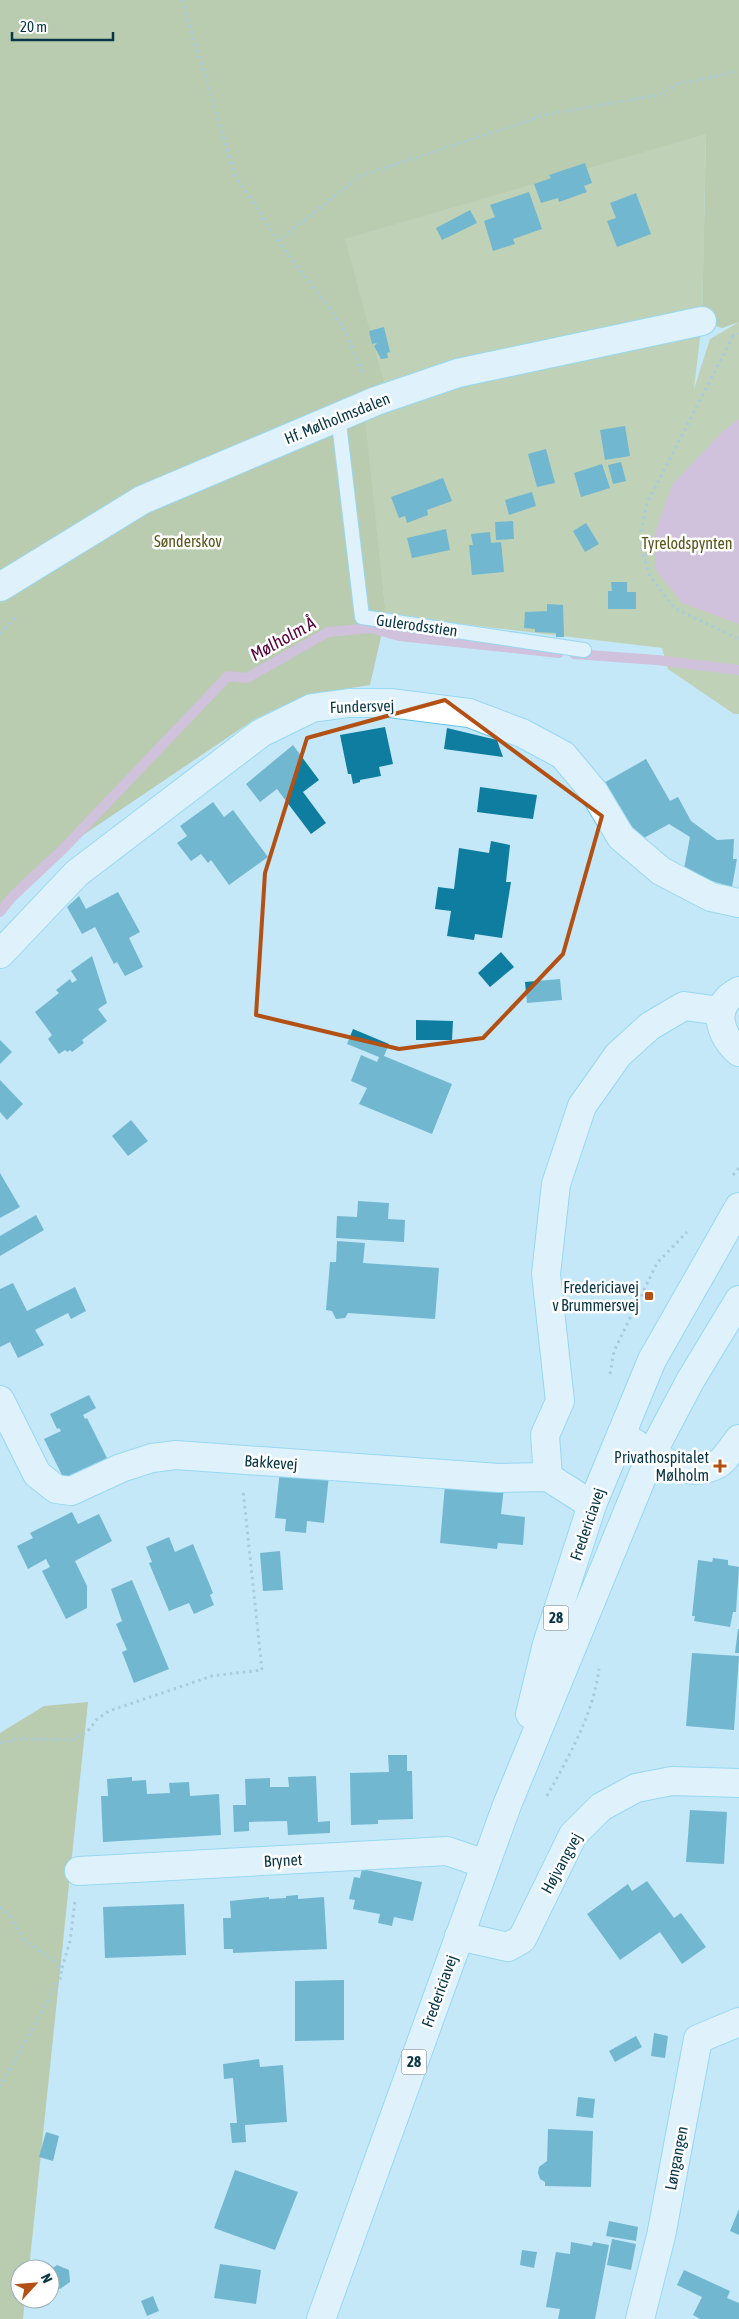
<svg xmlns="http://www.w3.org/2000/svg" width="739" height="2319" viewBox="0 0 739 2319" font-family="'Asap Condensed',sans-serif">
  <rect width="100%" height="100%" fill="#c4e8f8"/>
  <polygon fill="#b9b667" points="706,133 702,321 694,389 710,339 739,322 739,714 734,714 668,669 662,648 386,615 344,239"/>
  <g fill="#adaa5a">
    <polygon points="0,0 739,0 739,322 722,328 702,321 706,134 345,239 391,408 365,419 386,615 370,685 306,695 255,719 64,848 12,897 0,912"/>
    <polygon points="88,1702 29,2269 20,2269 20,2299 25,2299 23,2319 0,2319 0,1733 44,1706"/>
  </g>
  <polygon fill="#dd92ba" points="739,419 739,624 682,603 656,570 654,536 672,485 723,431"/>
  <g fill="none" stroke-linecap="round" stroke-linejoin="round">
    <g stroke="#dd92ba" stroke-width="10">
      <polyline points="574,654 657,660 739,670"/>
      <polyline points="0,912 12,897 64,848 228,676 247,678 328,632 371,628 399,636 559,653"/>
    </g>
  </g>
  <g fill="#0e7da0">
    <polygon points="585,163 592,183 584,186 587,192 559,202 558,198 541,203 534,184 551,178 549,175"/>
    <polygon points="529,192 542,229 513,239 515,244 493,251 484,221 495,217 490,205"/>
    <polygon points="636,193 651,234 617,247 607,221 616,218 610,203"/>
    <polygon points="470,210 477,223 442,240 436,228"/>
    <polygon points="384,327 390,352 387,353 388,358 381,359 374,346 377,343 372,344 369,331"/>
    <polygon points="625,426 630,456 605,460 600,430"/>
    <polygon points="546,449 555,483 537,487 528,454"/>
    <polygon points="621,462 626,481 613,484 608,465"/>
    <polygon points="602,464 610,488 581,497 574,473"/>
    <polygon points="443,478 452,501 427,510 428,515 407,523 405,516 399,518 391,497"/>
    <polygon points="532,492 536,506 509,515 505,500"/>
    <polygon points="513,521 514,539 496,540 495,522"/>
    <polygon points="586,523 599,544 585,552 573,531"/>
    <polygon points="446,529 450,550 412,558 407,538"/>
    <polygon points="490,532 491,543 501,542 504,572 472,575 469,545 473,545 471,534"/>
    <polygon points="611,582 627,582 627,592 636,592 636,609 608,609 608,591 612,591"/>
    <polygon points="547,604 563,605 564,637 556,637 556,633 535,632 535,629 524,628 525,612 547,611"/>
    <polygon points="385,727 393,764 379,767 381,776 360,780 360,782 353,784 351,774 348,774 340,735"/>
    <polygon points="447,728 497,740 503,757 444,749"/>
    <polygon points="293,745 319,780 303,792 326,823 311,834 277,789 260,802 246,784"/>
    <polygon points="646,759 670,801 678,797 691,821 717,840 734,839 733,859 737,859 732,887 712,881 710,887 684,869 690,837 669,824 635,843 602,784"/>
    <polygon points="480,787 537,795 533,819 477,812"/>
    <polygon points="213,802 224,817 233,810 268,857 229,885 211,860 208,863 201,854 191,861 177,843 187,836 180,826"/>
    <polygon points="491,841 510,845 506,882 511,882 502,938 475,934 474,940 447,936 451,911 435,909 438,887 454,889 459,848 489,853"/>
    <polygon points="118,892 140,932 129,938 143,967 125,976 117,962 114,964 95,927 82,934 67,907 79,896 86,909"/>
    <polygon points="501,952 514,967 490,987 478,973"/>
    <polygon points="92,956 107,1003 98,1009 107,1021 82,1040 84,1043 72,1052 70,1050 67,1052 65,1050 59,1054 48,1039 52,1035 35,1012 59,993 56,990 70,979 72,983 77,980 71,971"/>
    <polygon points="560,979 562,1000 527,1003 525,982"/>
    <polygon points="416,1020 453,1021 452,1040 416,1040"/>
    <polygon points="353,1029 389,1044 384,1056 452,1084 432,1134 359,1104 367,1088 351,1081 361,1055 377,1062 379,1057 347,1044"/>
    <polygon points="0,1040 12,1052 0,1064"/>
    <polygon points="0,1080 23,1104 7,1120 0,1112"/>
    <polygon points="131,1120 148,1141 128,1156 112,1136"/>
    <polygon points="0,1173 20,1207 0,1218"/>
    <polygon points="358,1201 389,1203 388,1219 405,1220 404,1242 336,1238 337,1216 357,1217"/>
    <polygon points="36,1215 44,1230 0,1256 0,1236"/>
    <polygon points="337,1241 365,1243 363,1263 439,1268 435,1319 348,1313 345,1318 336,1319 332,1311 326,1310 330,1262 336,1262"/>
    <polygon points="13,1283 27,1311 75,1287 86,1311 71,1319 68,1313 35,1330 44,1345 18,1358 10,1342 0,1347 0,1289"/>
    <polygon points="89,1395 96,1408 83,1415 85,1419 87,1418 109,1462 66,1483 44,1439 61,1431 59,1428 57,1429 50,1414"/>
    <polygon points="280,1470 329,1475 324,1523 307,1521 306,1533 285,1531 286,1519 275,1518"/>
    <polygon points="445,1485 504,1487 501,1514 525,1517 523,1545 498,1543 497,1549 440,1543"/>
    <polygon points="72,1512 78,1524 99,1514 112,1541 75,1561 87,1586 87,1608 66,1619 42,1571 50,1567 46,1559 28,1569 17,1546 33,1538 30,1533"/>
    <polygon points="169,1537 175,1552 193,1544 213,1593 210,1595 214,1605 194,1614 189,1603 169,1611 149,1563 152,1562 146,1547"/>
    <polygon points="280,1551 283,1590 263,1591 260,1553"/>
    <polygon points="713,1558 728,1560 728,1565 739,1567 736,1612 733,1612 730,1627 694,1621 695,1616 692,1616 698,1560 712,1562"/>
    <polygon points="132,1580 169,1669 134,1683 122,1652 127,1650 116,1624 122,1621 111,1589"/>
    <polygon points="738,1629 739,1629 739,1653 735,1653"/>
    <polygon points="692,1653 739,1656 734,1730 686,1726"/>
    <polygon points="388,1755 407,1755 407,1771 412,1771 413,1819 378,1820 378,1824 351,1825 350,1773 389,1772"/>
    <polygon points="316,1776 318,1822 330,1821 330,1833 288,1835 287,1821 249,1822 249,1831 234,1832 233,1805 246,1805 245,1779 270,1778 270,1787 289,1787 288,1777"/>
    <polygon points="132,1777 132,1781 146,1780 147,1794 170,1793 169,1783 189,1782 190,1796 219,1794 221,1835 103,1842 101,1796 108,1796 107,1779"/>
    <polygon points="690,1810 727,1812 724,1864 686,1862"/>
    <polygon points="362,1869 422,1882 413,1921 394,1917 392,1926 378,1923 380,1914 353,1909 355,1900 349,1899 354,1877 360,1878"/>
    <polygon points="647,1881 674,1918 681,1913 706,1947 682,1964 660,1932 620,1960 587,1914 628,1884 632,1891"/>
    <polygon points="298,1895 298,1899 324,1897 327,1949 233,1953 233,1949 224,1949 223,1918 231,1918 230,1901 269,1897 269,1899 286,1898 286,1896"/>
    <polygon points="184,1904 186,1955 105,1958 103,1907"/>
    <polygon points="344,1980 344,2040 295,2041 295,1981"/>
    <polygon points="654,2033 668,2036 665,2058 651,2056"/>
    <polygon points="636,2036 642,2047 615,2062 609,2051"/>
    <polygon points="259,2059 260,2067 283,2065 287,2122 245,2125 246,2142 232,2143 230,2123 237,2123 233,2078 224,2079 223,2064"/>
    <polygon points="578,2097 595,2099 593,2118 576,2116"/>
    <polygon points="548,2129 593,2131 591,2187 545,2186 545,2182 540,2179 538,2173 539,2167 547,2161"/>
    <polygon points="46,2132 59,2136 53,2161 39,2157"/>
    <polygon points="235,2170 298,2192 275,2250 214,2228"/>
    <polygon points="739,2209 739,2235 730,2231"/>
    <polygon points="609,2221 638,2227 636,2241 606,2236"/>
    <polygon points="612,2239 636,2244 631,2270 607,2265"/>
    <polygon points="571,2242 592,2246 593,2242 609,2245 595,2319 558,2319 560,2309 546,2307 556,2252 570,2254"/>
    <polygon points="522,2250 537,2252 534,2268 520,2265"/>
    <polygon points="220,2264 261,2270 256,2304 214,2298"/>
    <polygon points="57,2265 69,2270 70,2282 60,2289 50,2284 50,2270"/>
    <polygon points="684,2270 730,2291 727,2298 739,2303 739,2319 700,2319 693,2315 702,2297 677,2285"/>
    <polygon points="153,2296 159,2311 147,2316 141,2301"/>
  </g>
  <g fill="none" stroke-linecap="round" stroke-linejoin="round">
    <g stroke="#61c5ec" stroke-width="16">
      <polyline id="service" points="338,415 362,617 584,650"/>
    </g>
    <g stroke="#61c5ec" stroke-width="30">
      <g id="minor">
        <polyline points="0,587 142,500 376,401 458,373 702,321"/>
        <polyline points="0,954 77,873 261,733 312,708 349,703 390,703 469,713 522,733 563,755 594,792 621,837 661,871 711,897 739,903"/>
        <path d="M739,991c-29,14 -20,44 0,61"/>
        <polyline points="0,1400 37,1474 56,1489 71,1491 121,1468 152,1458 176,1455 499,1478 548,1477 592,1505"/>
        <path d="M621,1435c27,15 62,47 95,30 9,-4 17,-19 23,-26"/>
        <polyline points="548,1477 545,1435 560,1401 546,1274 556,1184 582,1106 618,1055 650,1026 684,1006 721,1011"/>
        <polyline points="79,1871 447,1851 485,1864"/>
        <polyline points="459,1936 508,1947 522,1939 573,1835 601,1807 636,1788 672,1781 739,1783"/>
        <polyline points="640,2319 661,2236 698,2039 739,2022"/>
      </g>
    </g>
    <g stroke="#61c5ec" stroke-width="30">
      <g id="primary">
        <polyline points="530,1714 547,1644 592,1505 652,1360 739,1207"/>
        <polyline points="321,2319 507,1805 652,1453 690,1381 739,1300"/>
      </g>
    </g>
    <g stroke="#85acbc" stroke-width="3" stroke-dasharray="2.5 4" stroke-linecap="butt">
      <polyline points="182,0 235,175 278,241 342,325 363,373"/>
      <polyline points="278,241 360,176 548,114 659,95 678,84 739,71"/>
      <polyline points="732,336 739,334"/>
      <polyline points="733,336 647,503 641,531 642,551 650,576 674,608 739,639"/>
      <polyline points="0,634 16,616"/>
      <polyline points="733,1175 739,1168"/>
      <polyline points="610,1374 614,1351 657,1263 687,1232"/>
      <polyline points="0,1743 19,1739 72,1740 87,1732 97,1719 109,1711 212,1676 262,1670 243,1490"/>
      <path d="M547,1796c22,-40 46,-81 52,-127"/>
      <polyline points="0,1907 9,1915 24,1940 59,1964 62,1975 0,2087"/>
      <polyline points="62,1968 70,1941 75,1901"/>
    </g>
    <use href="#service" stroke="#fff" stroke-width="14"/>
    <use href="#minor" stroke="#fff" stroke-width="28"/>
    <use href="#primary" stroke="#fff" stroke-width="28"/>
  </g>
  <path d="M0 0H739V2319H0ZM445,700l157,116 -39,138 -80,84 -84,11 -143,-34 9,-142 42,-135z" fill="#c4e8f8" fill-opacity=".55" fill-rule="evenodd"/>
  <path fill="none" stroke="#b35115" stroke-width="4" stroke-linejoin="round" d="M445,700l157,116 -39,138 -80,84 -84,11 -143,-34 9,-142 42,-135z"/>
  <g fill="#b35115" stroke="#fff" stroke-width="2">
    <rect x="644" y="1291" width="10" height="10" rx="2.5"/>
    <path d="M717.5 1458.5h5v5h5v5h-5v5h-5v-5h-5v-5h5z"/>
  </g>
  <g text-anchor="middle" stroke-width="5" stroke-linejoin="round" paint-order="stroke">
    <g fill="#fff" stroke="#52727e" stroke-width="1">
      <rect x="543.5" y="1605.5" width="25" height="25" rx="4"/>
      <rect x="401.5" y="2049.5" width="25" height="25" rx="4"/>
    </g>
    <g font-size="15" font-weight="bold" fill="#083646">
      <text x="556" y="1623">28</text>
      <text x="414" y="2067">28</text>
    </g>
    <g font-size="16" fill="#083646" stroke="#fff">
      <text transform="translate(337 418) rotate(-22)" y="6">Hf. Mølholmsdalen</text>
      <text transform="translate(417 625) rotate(8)" y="6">Gulerodsstien</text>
      <text transform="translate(362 706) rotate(-2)" y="6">Fundersvej</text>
      <text transform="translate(271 1462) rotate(4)" y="6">Bakkevej</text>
      <text transform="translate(587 1524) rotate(-71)" y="6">Fredericiavej</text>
      <text transform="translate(283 1860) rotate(-3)" y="6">Brynet</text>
      <text transform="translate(561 1863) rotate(-61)" y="6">Højvangvej</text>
      <text transform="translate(439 1991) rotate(-70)" y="6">Fredericiavej</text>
      <text transform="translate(676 2158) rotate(-79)" y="6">Løngangen</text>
    </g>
    <g font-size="16" fill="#59561a" stroke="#fff">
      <text x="188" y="547">Sønderskov</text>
      <text x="687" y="549">Tyrelodspynten</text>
    </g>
    <g font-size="16" fill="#083646" stroke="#fff" text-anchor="end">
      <text x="639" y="1293">Fredericiavej<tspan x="639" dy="18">v Brummersvej</tspan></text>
      <text x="709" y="1463">Privathospitalet<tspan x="709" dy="18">Mølholm</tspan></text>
    </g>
    <g font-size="18" font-style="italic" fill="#5a003d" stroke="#fff">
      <text transform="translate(283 639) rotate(-29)" y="6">Mølholm Å</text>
    </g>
  </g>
  <g transform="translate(35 2284) rotate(64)"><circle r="24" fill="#ffffff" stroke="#9cafb5"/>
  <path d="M0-4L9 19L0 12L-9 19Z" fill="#b35115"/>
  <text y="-8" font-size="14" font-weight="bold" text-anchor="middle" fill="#083646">N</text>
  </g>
  <path d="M12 32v8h101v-8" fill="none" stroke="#083646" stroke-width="2.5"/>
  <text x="20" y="32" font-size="15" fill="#083646" stroke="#ffffff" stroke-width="4" paint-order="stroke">20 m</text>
</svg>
